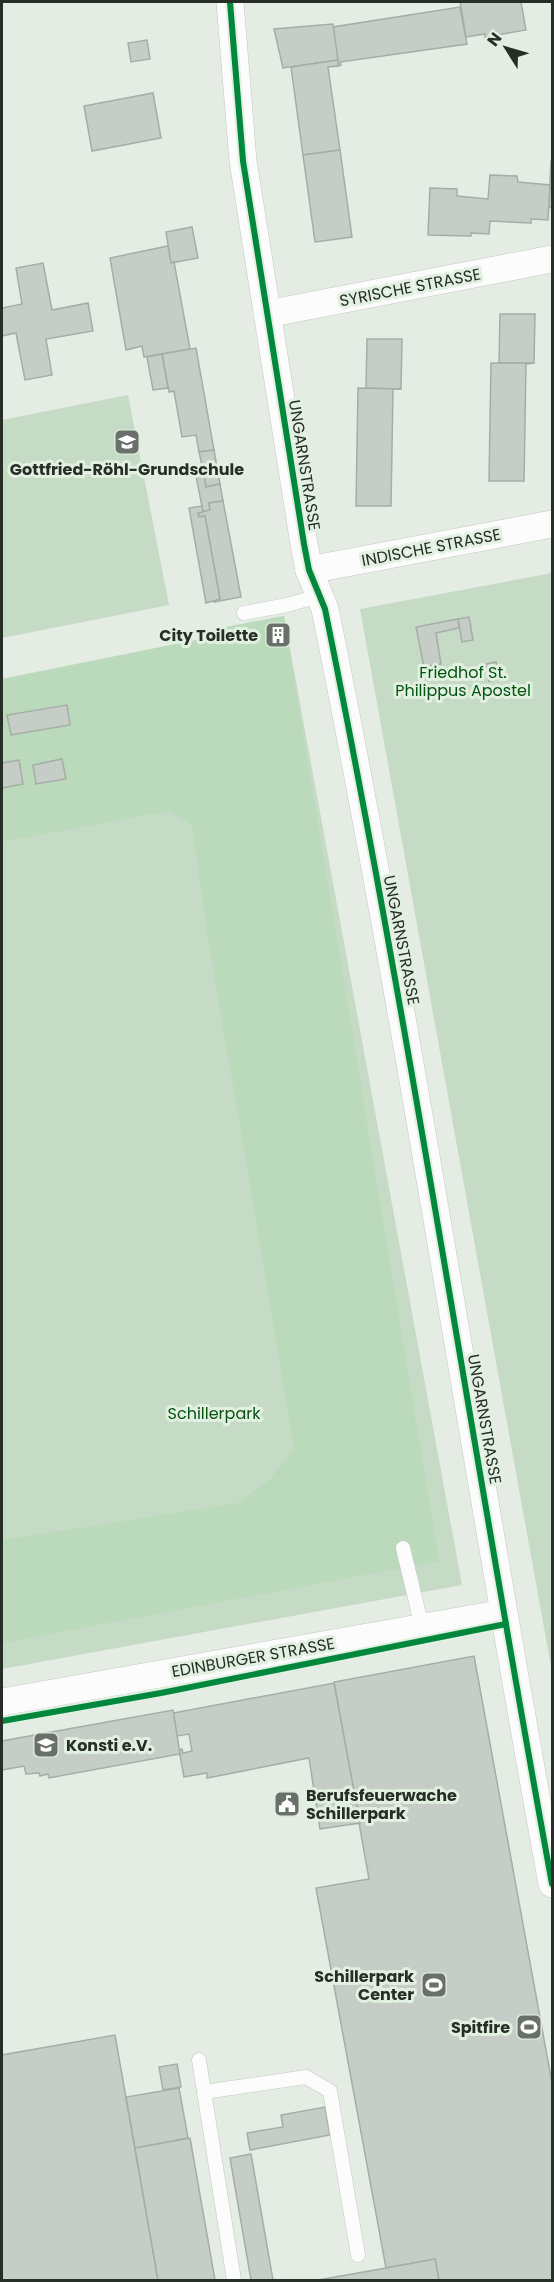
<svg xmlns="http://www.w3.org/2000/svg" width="554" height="2282" viewBox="0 0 554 2282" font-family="Poppins,sans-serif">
  <rect width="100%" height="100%" fill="#e4ece4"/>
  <g fill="#c6dbc6">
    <polygon points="128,395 169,605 2,638 2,420"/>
    <polygon points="552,573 552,1672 360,609"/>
    <polygon points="284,616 462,1585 2,1669 2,679 211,637 211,630"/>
  </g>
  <polygon fill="#bbdabb" points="284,616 439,1561 2,1643 2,1540 238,1503 270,1479 294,1448 207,932 192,825 168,811 2,842 2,679 211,637 211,630"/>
  <g fill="#c6ccc6" stroke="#a6aca6" stroke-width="1.5">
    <polygon points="460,2 521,2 526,30 485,37 485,34 466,37"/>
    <polygon points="460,7 467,44 340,62 341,65 338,66 333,27"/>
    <polygon points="333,24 338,60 283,68 274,29"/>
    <polygon points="147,40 150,59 131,62 128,43"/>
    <polygon points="338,60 338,66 328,67 340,150 303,155 291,67"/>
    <polygon points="153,93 161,138 92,151 84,106"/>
    <polygon points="340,150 352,237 315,242 303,155"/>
    <polygon points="551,161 552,161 552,208 549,207"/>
    <polygon points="490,175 517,176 518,182 550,185 548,220 531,219 531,223 490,221 489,234 471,233 471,236 428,235 430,188 457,189 457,196 488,199"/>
    <polygon points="192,227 198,258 171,263 166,232"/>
    <polygon points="168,246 171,263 174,262 190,349 144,357 142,346 126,350 110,258"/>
    <polygon points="43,263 52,310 88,303 93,331 46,339 52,375 25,380 16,333 2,336 2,308 22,304 16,268"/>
    <polygon points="500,314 535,314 534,363 499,363"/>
    <polygon points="367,339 402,339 401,389 366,388"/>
    <polygon points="196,348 214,450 199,452 196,435 182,437 174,391 169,392 162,354"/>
    <polygon points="162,354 168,388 153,390 147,357"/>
    <polygon points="491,363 534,363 526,364 524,481 489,481"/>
    <polygon points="358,388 401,389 393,389 391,506 356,506"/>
    <polygon points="214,450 217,467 203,470 199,452"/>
    <polygon points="217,467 220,484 206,487 203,470"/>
    <polygon points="203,470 206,487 220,484 223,501 209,503 210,510 203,512 195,471"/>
    <polygon points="223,501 241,597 214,602 214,600 220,599 205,516 199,517 198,513 210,510 209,503"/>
    <polygon points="202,506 203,512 198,513 199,517 205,516 220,599 206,603 189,508"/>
    <polygon points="469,617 473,640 462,642 458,619"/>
    <polygon points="458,619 459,628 436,633 441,664 424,667 416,627"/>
    <polygon points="285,630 287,638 271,641 270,633"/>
    <polygon points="496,662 499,679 489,681 486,664"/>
    <polygon points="67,705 70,725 11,735 7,715"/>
    <polygon points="62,759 66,779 36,784 33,765"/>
    <polygon points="19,760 23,784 2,788 2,763"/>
    <polygon points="474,1656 552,2083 552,2280 439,2280 435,2259 386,2268 316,1888 369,1879 334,1682"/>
    <polygon points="334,1683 360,1823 320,1829 309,1758 207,1778 207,1773 184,1777 179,1750 182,1749 183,1753 192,1751 189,1734 177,1736 173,1713"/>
    <polygon points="173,1710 180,1754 49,1778 48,1774 40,1776 39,1773 26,1774 24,1766 2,1770 2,1741"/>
    <polygon points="115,2035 158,2280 2,2280 2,2055"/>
    <polygon points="177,2064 181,2087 163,2090 159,2067"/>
    <polygon points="179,2088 188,2138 135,2148 126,2097"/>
    <polygon points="325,2107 330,2135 250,2150 247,2133 283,2127 281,2115"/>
    <polygon points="190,2138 215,2280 158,2280 135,2148"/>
    <polygon points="251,2154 273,2280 251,2280 230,2158"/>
    <polygon points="435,2259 439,2280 318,2280 386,2268"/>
  </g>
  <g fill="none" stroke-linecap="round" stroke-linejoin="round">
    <g stroke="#c2c9c2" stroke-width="15">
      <g id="service">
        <polyline points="244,613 287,605 318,596"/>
        <polyline points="403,1548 422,1627"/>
        <polyline points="199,2060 234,2280"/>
        <polyline points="204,2092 306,2077 330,2091 358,2255"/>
      </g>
    </g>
    <g stroke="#c2c9c2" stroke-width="28">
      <g id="minor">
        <path d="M230,2l13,159 61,383 5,26 16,39c86,423 149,851 227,1275"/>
        <polyline points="267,314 552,259"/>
        <polyline points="309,570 552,524"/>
        <polyline points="2,1702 504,1613"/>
      </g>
    </g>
    <use href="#service" stroke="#fbfcfb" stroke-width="14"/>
    <use href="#minor" stroke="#fbfcfb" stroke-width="27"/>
    <g stroke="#e1f0e0" stroke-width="10">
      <g id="cycleway">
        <path d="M230,2l13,159 61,383 5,26 16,39c86,423 149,851 227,1275"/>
        <polyline points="2,1721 161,1693 506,1624"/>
      </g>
    </g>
    <use href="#cycleway" stroke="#00873e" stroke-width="6"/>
  </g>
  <defs>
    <g id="school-square" transform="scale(1.35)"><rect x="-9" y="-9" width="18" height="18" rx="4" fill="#697069" stroke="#e1f0e0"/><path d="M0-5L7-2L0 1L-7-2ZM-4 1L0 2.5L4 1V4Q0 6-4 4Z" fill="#fff"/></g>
    <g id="building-square" transform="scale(1.35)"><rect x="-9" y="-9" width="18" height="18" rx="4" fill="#697069" stroke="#e1f0e0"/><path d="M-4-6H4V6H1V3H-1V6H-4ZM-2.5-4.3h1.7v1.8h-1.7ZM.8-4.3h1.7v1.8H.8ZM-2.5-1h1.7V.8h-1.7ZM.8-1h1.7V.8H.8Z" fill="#fff"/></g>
    <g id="civic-square" transform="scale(1.35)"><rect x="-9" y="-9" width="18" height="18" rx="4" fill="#697069" stroke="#e1f0e0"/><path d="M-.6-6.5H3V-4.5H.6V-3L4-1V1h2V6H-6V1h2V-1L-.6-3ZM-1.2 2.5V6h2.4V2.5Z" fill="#fff"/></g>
    <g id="stadium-square" transform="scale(1.35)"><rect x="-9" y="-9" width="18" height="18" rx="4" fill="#697069" stroke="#e1f0e0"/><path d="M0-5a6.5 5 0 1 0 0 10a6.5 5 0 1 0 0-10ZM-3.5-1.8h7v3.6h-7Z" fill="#fff"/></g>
  </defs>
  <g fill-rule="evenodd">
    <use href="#school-square" x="127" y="442"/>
    <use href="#building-square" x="278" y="635"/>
    <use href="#school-square" x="46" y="1745"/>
    <use href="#civic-square" x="287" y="1804"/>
    <use href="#stadium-square" x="434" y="1985"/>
    <use href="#stadium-square" x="529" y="2027"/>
  </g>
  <g text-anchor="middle" stroke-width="6" stroke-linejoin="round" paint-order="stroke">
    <g font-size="16" fill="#272d27" stroke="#e1f0e0">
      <text transform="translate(410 287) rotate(-11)" y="6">SYRISCHE STRASSE</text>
      <text transform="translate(305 465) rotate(81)" y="6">UNGARNSTRASSE</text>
      <text transform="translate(431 547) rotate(-11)" y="6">INDISCHE STRASSE</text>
      <text transform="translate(402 940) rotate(79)" y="6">UNGARNSTRASSE</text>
      <text transform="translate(485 1419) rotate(80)" y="6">UNGARNSTRASSE</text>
      <text transform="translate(253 1657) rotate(-10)" y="6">EDINBURGER STRASSE</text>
    </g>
    <g font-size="16" font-weight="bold" fill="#272d27" stroke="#e1f0e0" text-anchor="end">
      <text x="127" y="475" text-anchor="middle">Gottfried-Röhl-Grundschule</text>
      <text x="258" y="641">City Toilette</text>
      <text x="66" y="1751" text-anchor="start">Konsti e.V.</text>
      <text x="306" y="1801" text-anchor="start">Berufsfeuerwache<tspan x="306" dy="18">Schillerpark</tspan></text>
      <text x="414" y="1982">Schillerpark<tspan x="414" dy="18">Center</tspan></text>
      <text x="510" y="2033">Spitfire</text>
    </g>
    <g font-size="16" fill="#075312" stroke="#e1f0e0">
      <text x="463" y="678">Friedhof St.<tspan x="463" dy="18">Philippus Apostel</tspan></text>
      <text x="214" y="1419">Schillerpark</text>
    </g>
  </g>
  <rect width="554" height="2282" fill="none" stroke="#272d27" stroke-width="6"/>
  <g transform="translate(506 48) rotate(307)" stroke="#e1f0e0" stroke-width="4.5" paint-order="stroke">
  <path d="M0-4.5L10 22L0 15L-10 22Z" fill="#272d27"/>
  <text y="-9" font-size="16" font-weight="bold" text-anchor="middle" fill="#272d27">N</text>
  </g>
</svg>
